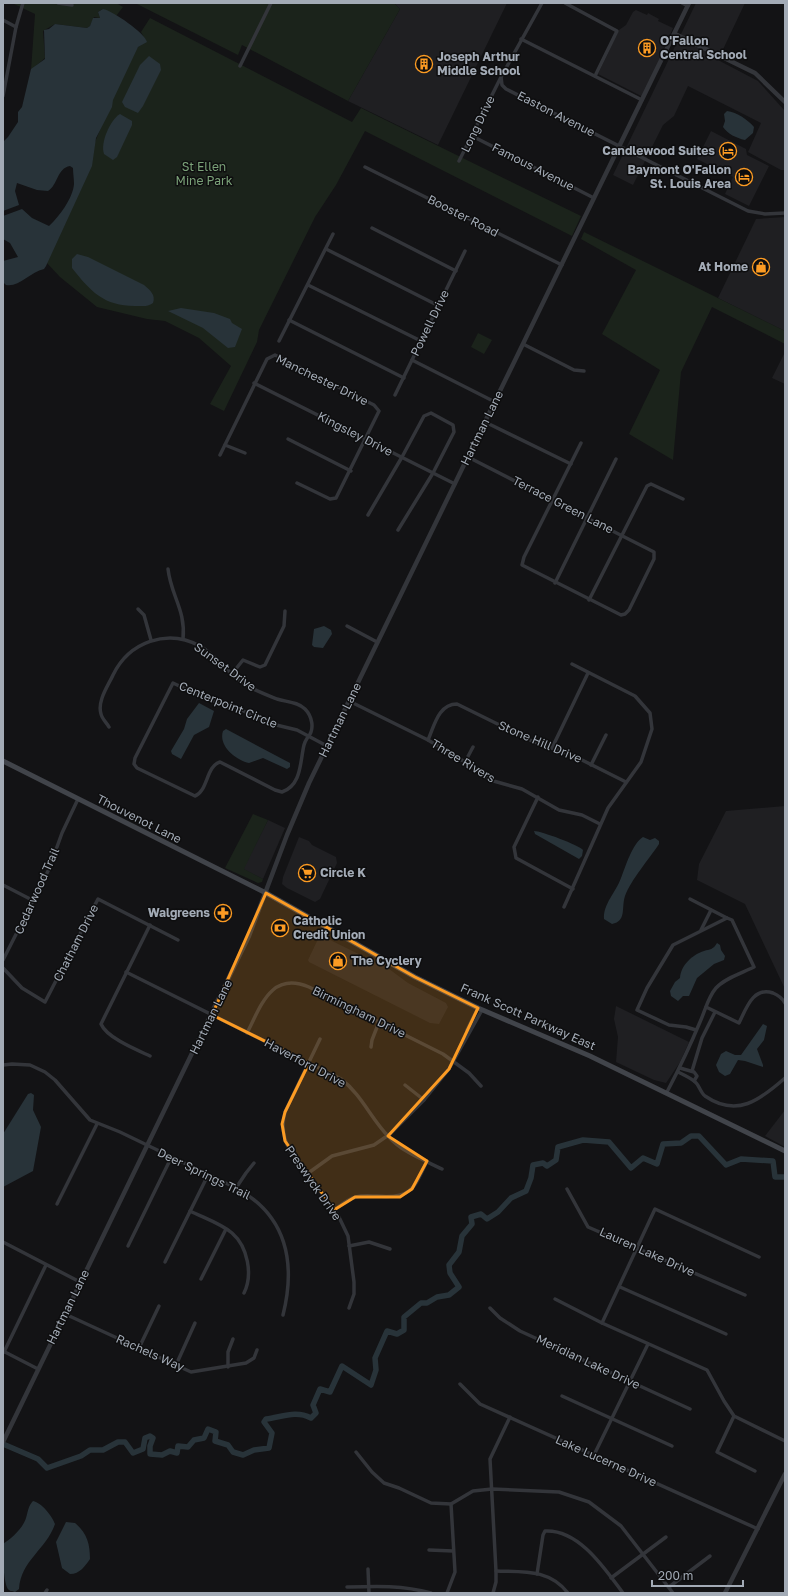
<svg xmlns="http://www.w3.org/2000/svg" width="788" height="1596" viewBox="0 0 788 1596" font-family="'Golos Text',sans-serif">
  <rect width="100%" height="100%" fill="#131315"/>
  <g fill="#1f1f22">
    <polygon points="394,3 507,3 438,145 348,101 400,9"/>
    <polygon points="696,3 745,3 718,60 758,81 785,111 785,170 781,170 748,152 761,123 688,86 674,116 663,125 633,185 613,175"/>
    <polygon points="636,10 647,15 648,13 659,19 658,21 673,28 643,97 598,74 619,30 626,25 633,12"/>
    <polygon points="711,131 746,149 747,155 769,166 749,206 725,194 733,177 697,159"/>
    <polygon points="785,217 785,331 718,298 756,219"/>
    <polygon points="785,352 785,384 772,378"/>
    <polygon points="785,806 785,989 745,904 697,880 699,864 726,811"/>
    <polygon points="268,820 285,828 263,879 243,869"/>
    <polygon points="299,837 309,841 312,845 336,857 337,863 320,899 315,902 287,888 282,884 283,877"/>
    <polygon points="320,935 389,969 408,983 446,1003 448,1007 439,1024 430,1023 309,962 308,960"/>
    <polygon points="616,1006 689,1042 680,1062 666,1083 654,1080 616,1062 618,1037 614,1019"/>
    <polygon points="785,1110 785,1147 765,1136"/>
  </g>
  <g fill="#1b231b">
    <polygon points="12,3 116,3 123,7 116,16 103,9 98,12 100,18 94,17 90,26 87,28 55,24 43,31 45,58 31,70 35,14"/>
    <polygon points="135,3 394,3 400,9 348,101 242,45 238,55"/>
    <polygon points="150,18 352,122 361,108 581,216 572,236 365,131 336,185 315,217 259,330 257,342 224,411 210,404 231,366 199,338 165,321 147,319 97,307 60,277 46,262 113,98 137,48 146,41 141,32"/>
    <polygon points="584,232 785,331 785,344 712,307 681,372 673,460 629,434 660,370 602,334 636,270 581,239"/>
    <polygon points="478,333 492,340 484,354 471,347"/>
    <polygon points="253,814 268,820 244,869 263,879 262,882 258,883 225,868"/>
  </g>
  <g fill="#283339">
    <path d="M103,9c10,2 42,24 44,33l-9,5 -25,53 -1,7 -16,31 -4,28 -46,100 -2,3c-14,3 -26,19 -38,16l-3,-3v-21l15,-4 -8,-14 -7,-4v-23l19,-7 10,9 17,8c10,-9 24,-28 25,-42 0,-5 -1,-11 -1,-16l-3,-2c-13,2 -12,19 -22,25l-11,-1 -20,-7 -2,8 4,14 -16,6v-69l5,-5 10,-15v-10l4,-5 9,-38 14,-10 -1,-29 5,-1 6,-5 32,4 3,-2 3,-8h7l-2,-6z"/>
    <polygon points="149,56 160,64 161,70 143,106 138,113 125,107 122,102 140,65"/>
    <path d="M727,111c10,1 21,9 27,16l-1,6 -8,7c-9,-2 -17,-6 -22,-13l2,-6 -1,-7z"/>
    <path d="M120,114l12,7v4l-15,32 -4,3 -9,-6c-4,-11 6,-34 16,-40z"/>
    <path d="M77,254l11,3 56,28c6,5 12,10 9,18 -5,4 -10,3 -15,3 -33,1 -47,-14 -66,-38v-9z"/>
    <polygon points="181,308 214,313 230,319 232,323 242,329 235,347 228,348 203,328 168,311"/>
    <polygon points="324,626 331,630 332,634 323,648 314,647 312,645 314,629"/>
    <polygon points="199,703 214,711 209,727 194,735 181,759 172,754 171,751 184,729 187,719"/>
    <path d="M226,729l64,34v4l-3,2 -24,-11 -14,5c-13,-3 -31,-17 -26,-32z"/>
    <path d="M534,831c7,0 45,14 49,19l-1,6 -3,3 -44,-25z"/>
    <path d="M643,837l7,3 5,-2 4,3v3c-10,15 -28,36 -34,52 -4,12 2,25 -13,28l-8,-5c-1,-15 12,-27 17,-41 5,-12 11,-34 22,-41z"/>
    <path d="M717,943l3,2 1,5 4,6 -1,4 -10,4 -17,14 -8,18h-6l-5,5 -7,-5 -1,-5 5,-9 5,-4c1,-13 12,-23 24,-27 6,-2 9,-1 13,-8z"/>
    <polygon points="763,1024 767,1026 764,1040 757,1049 763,1065 763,1067 745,1061 738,1060 730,1074 725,1076 719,1072 716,1065 721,1054 726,1051 735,1055 741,1055"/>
    <polygon points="31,1093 34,1095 33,1110 41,1127 33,1171 3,1187 3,1134 28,1094"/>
    <path d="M33,1501c9,2 19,15 22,23 -9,26 -34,36 -36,65l-4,3c-2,-1 -4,0 -6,-2 -6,-4 -6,-38 -6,-46 9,-6 20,-16 23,-26 2,-6 2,-12 7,-17z"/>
    <path d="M66,1522l9,1c12,10 15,21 15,36 -5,7 -10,15 -20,15l-8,-6 -6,-26z"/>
  </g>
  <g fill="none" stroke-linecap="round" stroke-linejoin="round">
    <path stroke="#283339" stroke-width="5.5" d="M3,1444l35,15 9,9 34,-12 9,-6h13l15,-8h7l8,11 10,-4 2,-11 5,-2 3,2 -3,8v8l12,1 8,-4 7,2 1,-7 10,1 6,-7 10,-2 4,-9 8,3 -1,9 13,4 5,7 10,3 11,-5 15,-2 3,-15 -8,-11 2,-3c16,-2 30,-9 45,-1l5,-5 -3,-8 7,-16 10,3 12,-26 29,19 5,-15 -1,-12 12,-27 10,3 7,-4v-13l17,-14h6l10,-6 12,-2 10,-8 -9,-14 -1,-8 10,-13 3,-16 10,-12 -1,-7 10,-3 6,5 11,-7 13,-14 15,-7 5,-13 2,-13 10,-2 4,3 9,-6 2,-13 25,-7 26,2 22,26 12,-10 14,6 6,-20 18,-1 10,-7h8l27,29 15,-6 32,2 2,16h10"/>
    <g stroke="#33353a" stroke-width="3.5">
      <polyline points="58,3 72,5"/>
      <polyline points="565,3 617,31 595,76"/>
      <polyline points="682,3 688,6"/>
      <polyline points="3,20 16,27"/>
      <polyline points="521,39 642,100"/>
      <polyline points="240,66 271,3"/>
      <polyline points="501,77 502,85 506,89 748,211 765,214 785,213"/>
      <polyline points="3,96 16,27 23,3"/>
      <polyline points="472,136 594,198"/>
      <polyline points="459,161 501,77 542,3"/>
      <polyline points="365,167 562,265"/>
      <polyline points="372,228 456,271"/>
      <polyline points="326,249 439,306"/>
      <polyline points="308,285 421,341"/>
      <polyline points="289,320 404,378"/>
      <polyline points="279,341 333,234"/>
      <polyline points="523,344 574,370 584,371"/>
      <polyline points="412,360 495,402"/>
      <polyline points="254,383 455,484"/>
      <polyline points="395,395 465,251"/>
      <polyline points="485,422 571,464"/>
      <polyline points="288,439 351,471"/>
      <polyline points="225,445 245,453"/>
      <polyline points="220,455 267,359 275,355 374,405 379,411 336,498 330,499 297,483"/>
      <polyline points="468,457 550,499 584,516 587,518 654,552 654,559 629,610 625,614 621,615 522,565 524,557 581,443"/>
      <polyline points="368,515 402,457 424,416 431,413 453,425 454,432 433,473 398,530"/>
      <path d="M168,569c3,27 18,41 15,70"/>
      <polyline points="555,583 616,459"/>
      <polyline points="589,600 647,486 651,484 683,499"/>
      <polyline points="138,609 144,615 151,640"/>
      <polyline points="347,626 377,642"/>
      <polyline points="231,675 243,660 260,667 265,665 284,626 285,611"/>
      <polyline points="349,701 428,740 470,765 490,780 522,789 559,810 582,815 600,824"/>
      <path d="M109,727c-2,-4 -7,-8 -8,-13 -4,-13 7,-28 12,-39 16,-33 54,-47 87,-29 17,10 29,29 46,39 10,6 21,10 31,14 10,3 21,3 28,10 7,7 10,20 3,28 -2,3 -3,4 -4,8 -4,16 -2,40 -22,47l-7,-2 -55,-28c-14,4 -12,29 -25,34l-58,-28 -3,-4 1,-6 38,-75 36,17 22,5 37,18 29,7 30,16"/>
      <path d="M428,740c6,-13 10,-36 29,-36l75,37 40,14 54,27"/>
      <polyline points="552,748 588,673"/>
      <polyline points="465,762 473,747"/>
      <polyline points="591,765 606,735"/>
      <polyline points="538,797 514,847 516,858 573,889"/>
      <polyline points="3,885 34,901"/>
      <polyline points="690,899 727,918"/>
      <polyline points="564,907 608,808 641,762 652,729 650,713 635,696 572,664"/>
      <polyline points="701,930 711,910"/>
      <polyline points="3,960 49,869 62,833 78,799"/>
      <polyline points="3,968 22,988 45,1002 98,899 178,940"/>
      <path d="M126,972l215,107c21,16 30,40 48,58 13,15 35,23 53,32"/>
      <path d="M706,1007l33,16c7,-14 14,-37 34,-30 5,2 9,5 12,10"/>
      <path d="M247,1033c14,-27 24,-62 62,-46l134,67 26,19 12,13"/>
      <polyline points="468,1033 467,1030 478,1008"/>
      <path d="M320,1039l-35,73c-4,14 -2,26 5,39l48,64 10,21 6,46v12l-5,14"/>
      <polyline points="371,1047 372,1040 379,1022"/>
      <path d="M150,1056c-13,-6 -43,-18 -49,-32l49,-99"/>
      <path d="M3,1065l9,-1 18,1 15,7 10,8 35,40 30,12 116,56c51,27 60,75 47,127"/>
      <polyline points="680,1068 694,1072 697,1076 694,1081"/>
      <polyline points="692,1071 702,1038 715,1012"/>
      <path d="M678,1072c6,3 11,5 16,9 5,3 6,11 11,15 32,22 55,4 80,-18"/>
      <polyline points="405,1085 424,1100"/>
      <path d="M667,1092c12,-23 23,-46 33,-70 5,-11 8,-25 16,-34 9,-10 26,-15 38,-21l-22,-47 -5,-2 -54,27 -26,43 -10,22 32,15 17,2 10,3"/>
      <polyline points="307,1174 332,1156 374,1145 390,1134 424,1100 449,1069 482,1010"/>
      <polyline points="236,1188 246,1173 254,1163"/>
      <polyline points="567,1189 588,1227 745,1295"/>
      <polyline points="57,1204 97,1124"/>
      <path d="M334,1210c7,-5 14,-11 22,-13 6,-2 15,-1 21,-1 34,3 37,-7 50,-35"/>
      <path d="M190,1211c14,7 30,12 42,22 16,14 21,42 12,60"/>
      <polyline points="3,1242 80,1282"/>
      <polyline points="128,1246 171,1158"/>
      <polyline points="349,1246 369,1242 390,1249"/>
      <polyline points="759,1257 655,1209 602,1323 707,1370 724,1401 734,1416 785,1441"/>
      <polyline points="165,1262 208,1175"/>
      <polyline points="201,1279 226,1229"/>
      <polyline points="620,1287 726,1334"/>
      <polyline points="555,1299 602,1323"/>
      <polyline points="490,1308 500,1318 520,1331 690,1409"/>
      <polyline points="65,1314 191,1372 246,1363 254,1358 257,1350"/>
      <polyline points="139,1348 159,1306"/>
      <polyline points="3,1351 38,1369"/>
      <polyline points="4,1352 46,1265"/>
      <polyline points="176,1365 195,1323"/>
      <polyline points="228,1367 228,1352 233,1339"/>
      <polyline points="460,1384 480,1404 758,1529"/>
      <polyline points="562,1396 672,1446"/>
      <polyline points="734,1416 717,1452 755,1471"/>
      <polyline points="356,1452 372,1472 384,1483 399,1488 431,1503 451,1504 473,1491 492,1489 559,1492 589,1502 621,1526 673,1593"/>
      <polyline points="594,1455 648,1344"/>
      <polyline points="429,1550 453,1551"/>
      <polyline points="368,1569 369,1593"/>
      <path d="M496,1571c28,1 53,-2 72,22"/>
      <path d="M537,1574l6,-39 2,-4c34,-2 60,38 78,62"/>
      <polyline points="611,1578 666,1537"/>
      <path d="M347,1587c29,-1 56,-2 84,6"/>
      <polyline points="669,1587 710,1556"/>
      <polyline points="45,1593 47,1590"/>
      <polyline points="447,1593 455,1572 451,1504"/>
      <polyline points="493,1593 496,1582 496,1571 490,1459 510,1417"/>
    </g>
    <g stroke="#33353a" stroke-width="4.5">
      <polyline points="675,34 755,73 785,102"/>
      <polyline points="3,1442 249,936 287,835 309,783 689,3"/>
      <polyline points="725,1593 785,1474"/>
    </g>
    <polyline stroke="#41444a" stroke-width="5" points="3,761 266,893 415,977 478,1008 590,1056 785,1151"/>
  </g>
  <path fill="#fc9b23" fill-opacity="0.2" stroke="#fc9b23" stroke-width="3" stroke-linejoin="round" d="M266,893l149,84 63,31 -29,61 -61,67 39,25 -15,28 -12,8h-45l-21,13 -49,-69 -3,-17 3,-12 24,-49 -97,-48z"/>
  <defs>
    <g id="building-ring" transform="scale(0.9)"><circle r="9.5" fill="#0e0e0f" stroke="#fc9b23" stroke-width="1.5"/><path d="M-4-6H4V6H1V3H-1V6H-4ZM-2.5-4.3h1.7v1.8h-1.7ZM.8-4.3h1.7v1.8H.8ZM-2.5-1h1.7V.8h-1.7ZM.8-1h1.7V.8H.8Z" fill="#fc9b23"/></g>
    <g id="hotel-ring" transform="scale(0.9)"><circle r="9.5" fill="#0e0e0f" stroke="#fc9b23" stroke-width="1.5"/><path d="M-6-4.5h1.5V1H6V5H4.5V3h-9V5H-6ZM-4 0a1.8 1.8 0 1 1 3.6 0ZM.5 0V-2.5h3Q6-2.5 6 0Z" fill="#fc9b23"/></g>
    <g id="shop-ring" transform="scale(0.9)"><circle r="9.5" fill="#0e0e0f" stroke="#fc9b23" stroke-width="1.5"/><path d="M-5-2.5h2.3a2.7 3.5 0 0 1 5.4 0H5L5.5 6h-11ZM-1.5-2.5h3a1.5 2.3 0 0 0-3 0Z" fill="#fc9b23"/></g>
    <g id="supermarket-ring" transform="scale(0.9)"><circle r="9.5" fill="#0e0e0f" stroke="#fc9b23" stroke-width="1.5"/><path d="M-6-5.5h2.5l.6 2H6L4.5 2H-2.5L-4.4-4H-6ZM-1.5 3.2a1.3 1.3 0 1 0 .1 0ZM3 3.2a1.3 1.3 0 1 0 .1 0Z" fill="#fc9b23"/></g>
    <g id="pharmacy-ring" transform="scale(0.9)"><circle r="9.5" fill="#0e0e0f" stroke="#fc9b23" stroke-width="1.5"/><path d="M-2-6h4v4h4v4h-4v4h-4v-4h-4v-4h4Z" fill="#fc9b23"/></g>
    <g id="bank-ring" transform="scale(0.9)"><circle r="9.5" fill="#0e0e0f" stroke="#fc9b23" stroke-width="1.5"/><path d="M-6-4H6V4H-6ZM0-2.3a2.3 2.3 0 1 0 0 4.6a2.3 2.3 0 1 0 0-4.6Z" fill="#fc9b23"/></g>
  </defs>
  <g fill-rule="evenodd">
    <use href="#building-ring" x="647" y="48"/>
    <use href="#building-ring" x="424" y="64"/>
    <use href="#hotel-ring" x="728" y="151"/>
    <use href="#hotel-ring" x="744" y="177"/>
    <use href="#shop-ring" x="761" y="267"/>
    <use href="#supermarket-ring" x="307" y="873"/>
    <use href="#pharmacy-ring" x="223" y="913"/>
    <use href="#bank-ring" x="280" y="928"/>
    <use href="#shop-ring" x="338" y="961"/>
  </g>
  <g text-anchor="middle" stroke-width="3" stroke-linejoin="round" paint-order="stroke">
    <g font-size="12" font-weight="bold" fill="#a3abb6" stroke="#0e0e0f" text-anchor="start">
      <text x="660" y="45">O'Fallon<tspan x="660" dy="14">Central School</tspan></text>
      <text x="437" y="61">Joseph Arthur<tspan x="437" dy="14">Middle School</tspan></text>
      <text x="715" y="155" text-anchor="end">Candlewood Suites</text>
      <text x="731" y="174" text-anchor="end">Baymont O'Fallon<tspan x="731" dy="14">St. Louis Area</tspan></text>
      <text x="748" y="271" text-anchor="end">At Home</text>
      <text x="320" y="877">Circle K</text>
      <text x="210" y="917" text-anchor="end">Walgreens</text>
      <text x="293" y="925">Catholic<tspan x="293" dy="14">Credit Union</tspan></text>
      <text x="351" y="965">The Cyclery</text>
    </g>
    <g font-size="12" fill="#a3abb6" stroke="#0e0e0f">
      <text transform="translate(556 114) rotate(27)" y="4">Easton Avenue</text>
      <text transform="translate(478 124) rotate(-64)" y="4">Long Drive</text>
      <text transform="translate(533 167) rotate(27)" y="4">Famous Avenue</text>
      <text transform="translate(463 216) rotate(27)" y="4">Booster Road</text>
      <text transform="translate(430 323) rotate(-64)" y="4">Powell Drive</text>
      <text transform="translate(322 380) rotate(26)" y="4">Manchester Drive</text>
      <text transform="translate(482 428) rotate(-64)" y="4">Hartman Lane</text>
      <text transform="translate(355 434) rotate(27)" y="4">Kingsley Drive</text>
      <text transform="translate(563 505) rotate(27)" y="4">Terrace Green Lane</text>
      <text transform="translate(225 667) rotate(36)" y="4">Sunset Drive</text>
      <text transform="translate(228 705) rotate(22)" y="4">Centerpoint Circle</text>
      <text transform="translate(340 720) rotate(-64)" y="4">Hartman Lane</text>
      <text transform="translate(540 742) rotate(23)" y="4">Stone Hill Drive</text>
      <text transform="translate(463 761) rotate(31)" y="4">Three Rivers</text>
      <text transform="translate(139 819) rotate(27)" y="4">Thouvenot Lane</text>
      <text transform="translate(37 891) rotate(-66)" y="4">Cedarwood Trail</text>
      <text transform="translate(76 943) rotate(-63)" y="4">Chatham Drive</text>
      <text transform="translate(359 1012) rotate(26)" y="4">Birmingham Drive</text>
      <text transform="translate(211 1017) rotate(-64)" y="4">Hartman Lane</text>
      <text transform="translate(528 1017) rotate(24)" y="4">Frank Scott Parkway East</text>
      <text transform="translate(305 1063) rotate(28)" y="4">Haverford Drive</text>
      <text transform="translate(204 1174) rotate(26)" y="4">Deer Springs Trail</text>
      <text transform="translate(313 1183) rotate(55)" y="4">Preswyck Drive</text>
      <text transform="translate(647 1252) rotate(24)" y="4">Lauren Lake Drive</text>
      <text transform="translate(68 1307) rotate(-64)" y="4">Hartman Lane</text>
      <text transform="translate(150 1353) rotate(24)" y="4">Rachels Way</text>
      <text transform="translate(588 1362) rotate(25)" y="4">Meridian Lake Drive</text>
      <text transform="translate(606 1461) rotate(24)" y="4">Lake Lucerne Drive</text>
    </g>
    <g font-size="12" fill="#7ba279" stroke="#0e0e0f">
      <text x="204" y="171">St Ellen<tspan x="204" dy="14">Mine Park</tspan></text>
    </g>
  </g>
  <rect width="788" height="1596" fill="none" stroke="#a3abb6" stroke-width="8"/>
  <path d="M652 1580v6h91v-6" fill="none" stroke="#a3abb6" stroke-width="2"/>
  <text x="658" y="1580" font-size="12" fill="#a3abb6" stroke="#0e0e0f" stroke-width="3" paint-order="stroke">200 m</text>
</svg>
